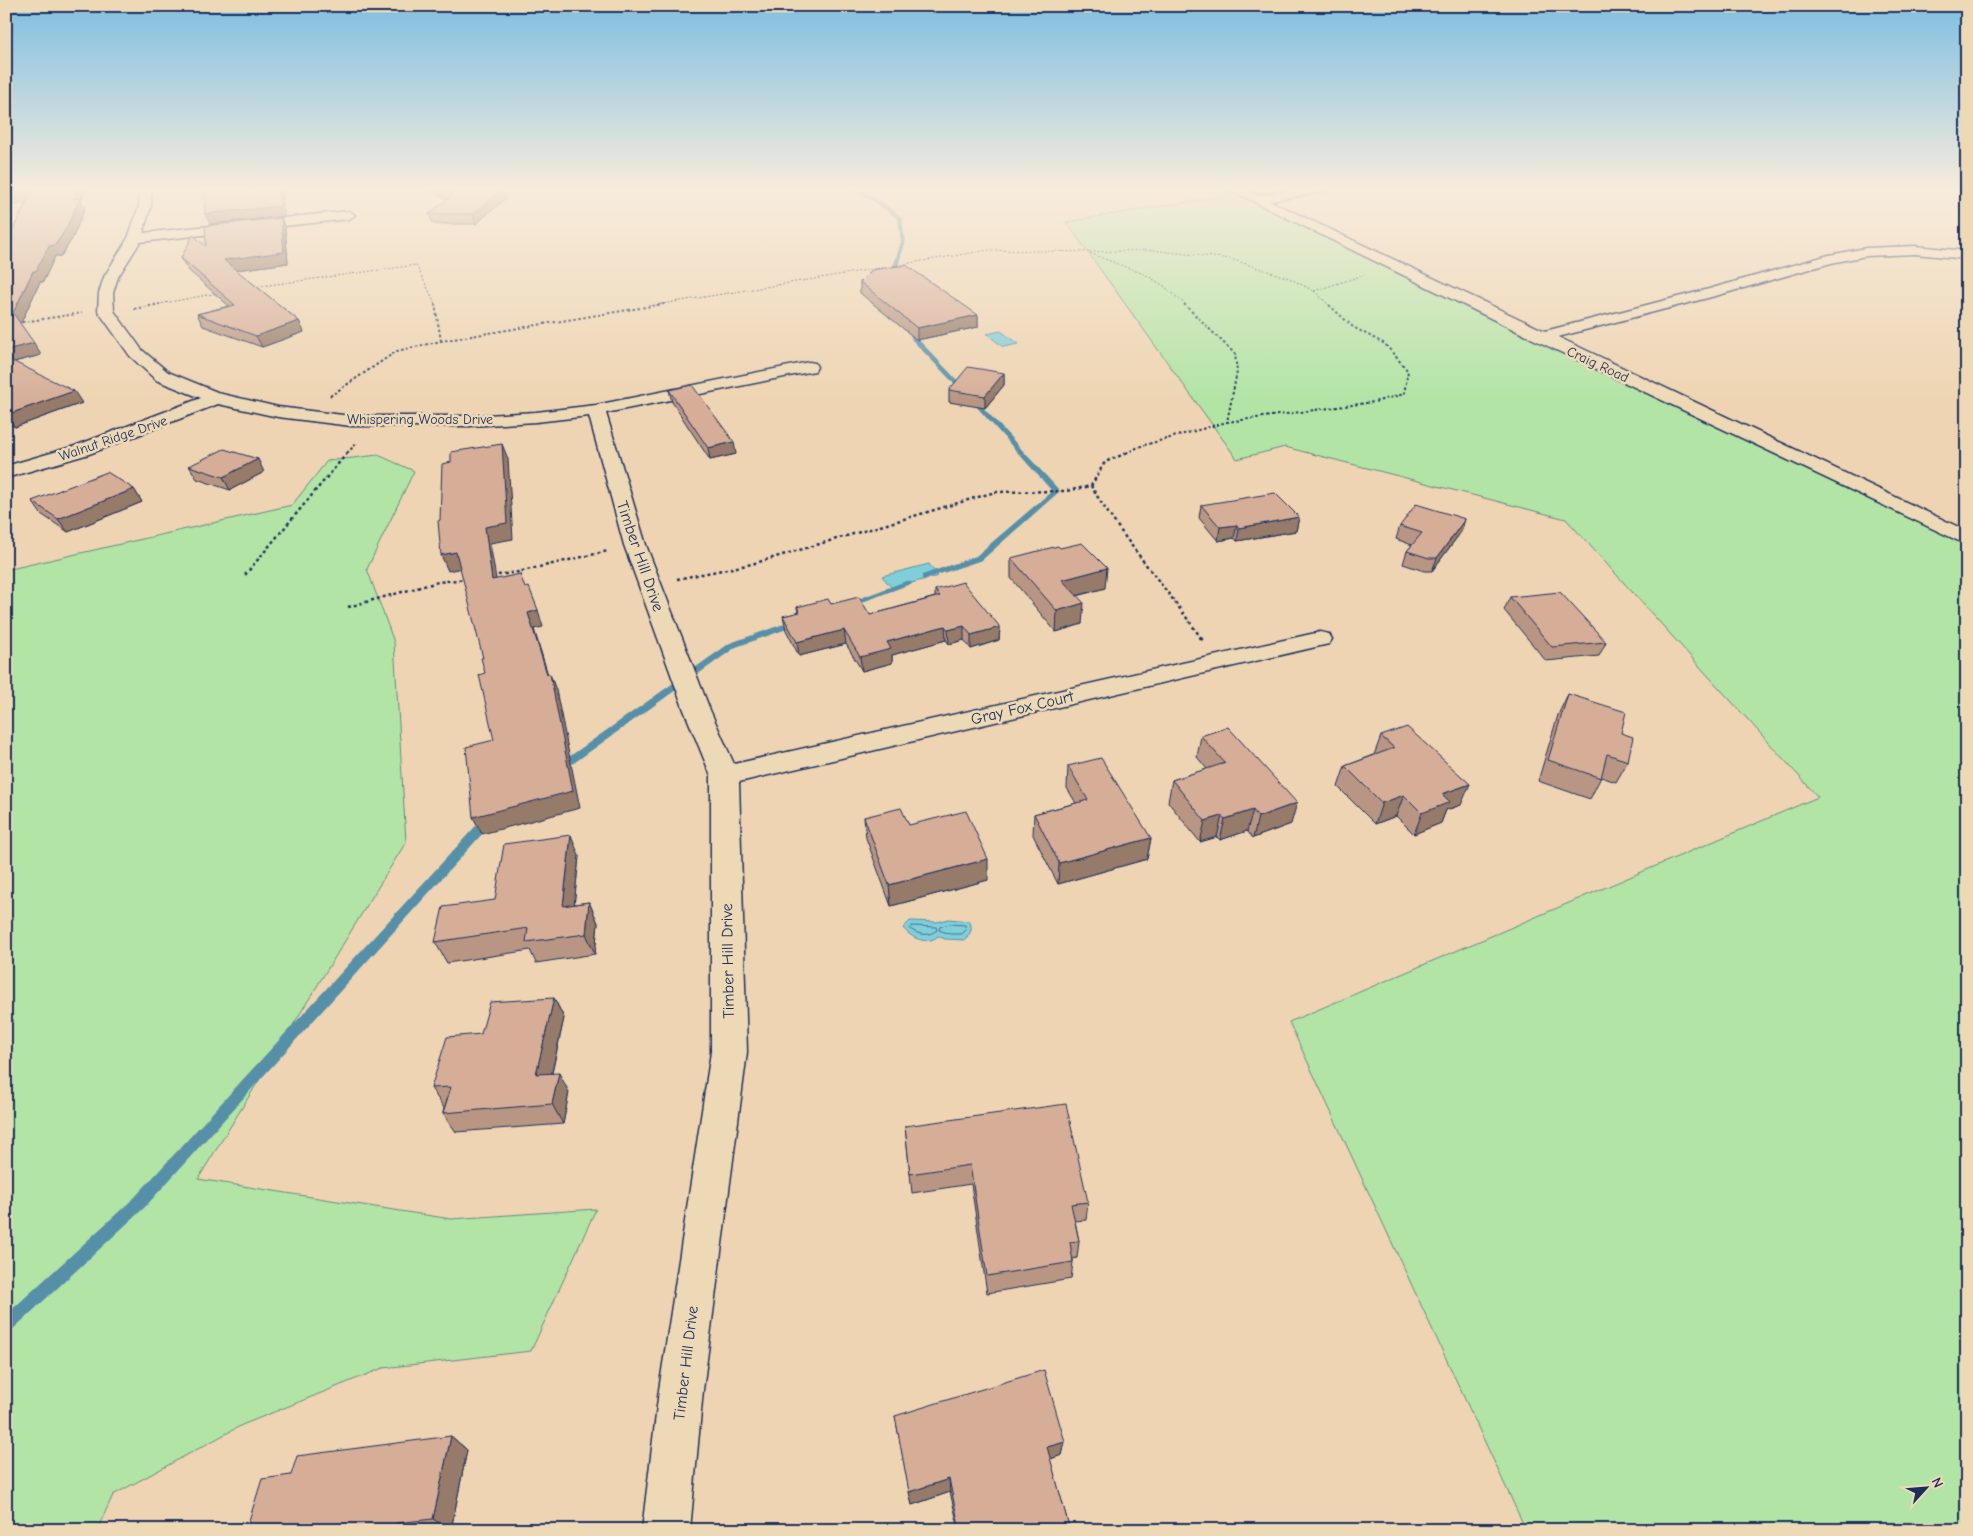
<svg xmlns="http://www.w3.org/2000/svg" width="1973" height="1536" viewBox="0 0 1973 1536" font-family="'Comic Neue',sans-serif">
  <rect width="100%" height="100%" fill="#eed4b2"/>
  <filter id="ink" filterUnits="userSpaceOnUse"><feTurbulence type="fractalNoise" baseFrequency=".02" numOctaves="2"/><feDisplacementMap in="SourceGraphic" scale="10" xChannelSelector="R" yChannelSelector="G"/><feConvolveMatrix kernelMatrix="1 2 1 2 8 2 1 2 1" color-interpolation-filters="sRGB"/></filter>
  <g filter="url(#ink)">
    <g fill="#b1e4a5" stroke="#668a82">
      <polygon points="1242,193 1967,539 1967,1530 1526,1530 1289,1022 1818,797 1566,519 1285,447 1237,459 1066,222"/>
      <polygon points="378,455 414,471 367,569 394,642 406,842 198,1179 451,1219 596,1209 531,1351 383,1368 242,1425 113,1495 97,1530 6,1530 6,570 292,505 327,461"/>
    </g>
    <g fill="#7fcfda" stroke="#578fa8">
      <polygon points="1001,331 1018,344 1003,347 987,334"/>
      <polygon points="929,564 938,576 892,588 882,576"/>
      <path d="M949,919l20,2c5,8 1,12 -4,19l-20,-1 -7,-3c-11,10 -27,2 -35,-8l7,-7 27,1z"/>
    </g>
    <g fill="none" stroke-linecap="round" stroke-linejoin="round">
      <g stroke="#436f90" stroke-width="1">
        <polygon points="950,924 965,925 966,930 962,934 950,934 939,930 940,927"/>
        <path d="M912,926l24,1 1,3c-9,7 -18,5 -27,-1z"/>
      </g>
      <g fill="#578fa8" fill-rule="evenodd">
        <path d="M838,187c25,0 46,15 64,31l3,24 -11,38 -5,-1 12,-37 -3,-23 -37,-26z"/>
        <polygon points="906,323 910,323 917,338 979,403 1060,491 982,560 925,579 922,579 922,575 976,556 1052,491 975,405 912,340"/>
        <polygon points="906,581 909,581 913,583 852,606 849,607 845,604"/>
        <polygon points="798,619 802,622 801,624 736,647 564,770 556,770 555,768 556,766 730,643"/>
        <polygon points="488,816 492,817 493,820 492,823 145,1207 11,1331 6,1334 6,1315 135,1197 484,817"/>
      </g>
      <g stroke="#1b2f5e" stroke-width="3">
        <g id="street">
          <polygon points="139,187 151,187 151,206 143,233 349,211 355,215 349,219 140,242 118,277 113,293 114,311 142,350 168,372 222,394 278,407 351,416 470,416 536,412 596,405 809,362 815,363 817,367 815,371 809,372 606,413 646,545 710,710 734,764 1320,632 1329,634 1332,639 1329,644 1320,646 739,782 747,1052 703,1390 690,1530 642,1530 659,1390 711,1052 711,776 684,710 624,545 589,416 536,422 470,426 351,426 278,417 218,404 89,454 6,478 6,466 75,446 201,398 156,380 130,356 98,311 99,293 104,277 128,238 139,206"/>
          <polygon points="1224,187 1240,187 1259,196 1305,187 1333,187 1327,191 1270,201 1545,331 1709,289 1829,255 1866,248 1915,246 1967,251 1967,259 1915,254 1866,256 1831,263 1719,295 1558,337 1967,531 1967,545 1535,340"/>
        </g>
      </g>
      <g stroke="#1b2f5e" stroke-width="1" stroke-dasharray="2 2" stroke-linecap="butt">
        <polyline points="254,287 416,265 436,305"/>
        <polyline points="1314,291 1329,305"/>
        <polyline points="1314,291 1364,275"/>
        <polyline points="154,305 218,293"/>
        <polyline points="656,305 989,250 1087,252"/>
        <polyline points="1186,305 1164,286 1146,275 1087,252 1151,250 1231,259 1289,278 1314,291"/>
      </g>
      <g stroke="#1b2f5e" stroke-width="2" stroke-dasharray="2.5 2.5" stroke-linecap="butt">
        <polyline points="435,304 441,341"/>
        <polyline points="1184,304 1235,354 1237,372 1227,422 1374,402 1404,394 1408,371 1385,344 1353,327 1328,304"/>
        <polyline points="134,309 160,304"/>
        <polyline points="17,323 82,313"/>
        <polyline points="330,396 397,351 441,341 664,304"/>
        <polyline points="347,453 357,443"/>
        <polyline points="1126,453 1141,446 1227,422"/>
      </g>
      <g stroke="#1b2f5e" stroke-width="2.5" stroke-dasharray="3 3" stroke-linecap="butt">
        <polyline points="1091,486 1105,462 1129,452"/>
        <polyline points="245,575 348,452"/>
        <polyline points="492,576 518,572 608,551"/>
        <path d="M677,579l75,-15 243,-72 71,-1 25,-5c32,54 75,101 110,152"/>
        <polyline points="348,607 438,582 466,579"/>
      </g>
      <polyline stroke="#1b2f5e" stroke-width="3" stroke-dasharray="4 4" stroke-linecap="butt" points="1200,637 1203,641"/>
      <use href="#street" fill="#eed9b7" fill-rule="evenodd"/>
    </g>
    <g fill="#b89683" stroke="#1b2f5e">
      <polygon points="425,187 501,187 503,188 506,198 476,224 433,224 429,214 447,200"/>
      <polygon points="6,199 81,201 85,208 72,239 61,256 55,256 43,282 40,282 20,324 41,355 14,362 82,403 15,427 6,422 6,243 26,203 10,205"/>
      <polygon points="281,218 285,228 288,263 236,270 299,321 304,332 262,347 203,326 197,314 229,306 187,269 181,258 206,246"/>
      <polygon points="860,282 978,315 978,327 917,340 860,293"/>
      <polygon points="1004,373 1004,385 985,408 949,402 949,390"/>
      <polygon points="669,390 736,454 710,460 672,402"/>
      <polygon points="189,466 264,472 230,490 197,479"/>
      <polygon points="134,489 142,502 68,532 41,514 32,501"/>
      <polygon points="1201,505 1299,517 1296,531 1237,541 1234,538 1218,541 1199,518"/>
      <polygon points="1465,519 1461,532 1432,571 1424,571 1403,564 1407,551 1412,545 1396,539 1400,526"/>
      <polygon points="1011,558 1105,588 1077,596 1082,624 1056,632 1011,578"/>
      <polygon points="935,590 1000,627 999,640 971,649 964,640 949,644 946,640 892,655 892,663 862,671 846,644 799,656 786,630 783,616 798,613 797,607 831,604 870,615 935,597"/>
      <polygon points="1510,597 1606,642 1599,656 1546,661 1504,610"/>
      <polygon points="1568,694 1621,733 1628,761 1616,782 1601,777 1590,799 1538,781 1558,715"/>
      <polygon points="1201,736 1291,824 1253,838 1247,831 1220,840 1217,837 1200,842 1168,802 1172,780 1207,769 1197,757"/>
      <polygon points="1381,736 1461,805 1446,810 1441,823 1414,834 1396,816 1375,824 1338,787 1345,766 1374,755"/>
      <polygon points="1068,766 1151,838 1147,859 1058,884 1033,835 1034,814 1076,803 1067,788"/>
      <polygon points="864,817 909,825 988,880 891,906 866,838"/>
      <polygon points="579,856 574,904 589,902 598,923 595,954 536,963 530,950 447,963 435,942 495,900"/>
      <polygon points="554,998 564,1018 552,1073 569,1092 563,1124 456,1132 443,1113 444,1108 431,1088 481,1034"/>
      <polygon points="905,1126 1088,1202 1086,1220 1075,1221 1079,1241 1077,1258 1073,1259 1073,1262 1071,1279 987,1293 971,1184 912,1193"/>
      <polygon points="895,1416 1065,1442 1062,1455 1050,1459 1070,1530 959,1530 950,1492 912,1505"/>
      <polygon points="451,1436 467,1450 451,1530 246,1530 291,1475"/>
    </g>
    <g fill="#967a6a" stroke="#1b2f5e">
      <polygon points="78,187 87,187 81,201 85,208 72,239 61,256 55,256 43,282 40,282 20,325 13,313 33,271"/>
      <polygon points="278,187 281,187 282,190 284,216 210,224 205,214"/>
      <polygon points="503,188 506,198 476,224 473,214"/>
      <polygon points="32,192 37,202 10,205 6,199 6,195"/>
      <polygon points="281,218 285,228 288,263 229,271 224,260"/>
      <polygon points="978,315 978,327 917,340 917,328"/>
      <polygon points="299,321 304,332 262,347 256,336"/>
      <polygon points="34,343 41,355 6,364 6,350"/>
      <polygon points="1004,373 1004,385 985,408 985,396"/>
      <polygon points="74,391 82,403 15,427 6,415"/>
      <polygon points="734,442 736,454 710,460 708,448"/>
      <polygon points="502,444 508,459 513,539 490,543 499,597 492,580 485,527"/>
      <polygon points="258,459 264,472 230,490 223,477"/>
      <polygon points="134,489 142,502 68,532 58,519"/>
      <polygon points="1299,517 1296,531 1237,541 1239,528"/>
      <polygon points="1465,519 1461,532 1432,571 1437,558"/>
      <polygon points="1237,525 1234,538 1218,541 1220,527"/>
      <polygon points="456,552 462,568 448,571 441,555"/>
      <polygon points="1107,568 1105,588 1061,600 1062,580"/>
      <polygon points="1084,603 1082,624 1056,632 1057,611"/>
      <polygon points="538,610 543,627 534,629 553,691 547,674 528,613"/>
      <polygon points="945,626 946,640 892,655 892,663 862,671 860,657 887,642"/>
      <polygon points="964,626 964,640 949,644 948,630"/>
      <polygon points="1000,627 999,640 971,649 971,635"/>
      <polygon points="844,630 846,644 799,656 797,642"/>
      <polygon points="550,674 556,690 580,808 482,834 473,817"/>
      <polygon points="1470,784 1461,805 1446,810 1441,823 1414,834 1422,813 1442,794"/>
      <polygon points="1404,795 1396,816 1375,824 1382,803"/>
      <polygon points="1297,803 1291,824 1253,838 1258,817"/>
      <polygon points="1253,810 1247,831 1220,840 1225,819"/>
      <polygon points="1222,816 1217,837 1200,842 1205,821"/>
      <polygon points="571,835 579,856 572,927 563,906"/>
      <polygon points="1151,838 1147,859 1058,884 1059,863"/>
      <polygon points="988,859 988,880 891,906 889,885"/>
      <polygon points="589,902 598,923 595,954 586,934"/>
      <polygon points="554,998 564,1018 547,1094 536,1074"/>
      <polygon points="559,1073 569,1092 563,1124 552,1104"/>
      <polygon points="451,1436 467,1450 451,1530 433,1519"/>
      <polygon points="1065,1442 1062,1455 1045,1461 1047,1447"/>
      <polygon points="949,1479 950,1492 912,1505 909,1492"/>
      <polygon points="396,1523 407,1530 395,1530"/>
    </g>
    <g fill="#d6ae98" stroke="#1b2f5e">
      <polygon points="14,187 78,187 73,199 80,198 66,229 55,245 49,246 36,271 33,271 13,313 34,343 6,350 6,243 32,192 6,195 6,194"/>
      <polygon points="204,187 278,187 280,206 205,214"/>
      <polygon points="439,187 501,187 503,188 473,214 429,214 453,195"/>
      <polygon points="281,218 284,252 224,260 299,321 256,336 197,314 235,305 181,258 193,235 206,246 205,226"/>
      <polygon points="906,265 978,315 917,328 860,282 872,270"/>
      <polygon points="6,358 74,391 6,415"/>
      <polygon points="968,367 1004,373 985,396 949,390"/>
      <polygon points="692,385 734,442 708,448 669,390"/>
      <polygon points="502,444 507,523 485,527 492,580 520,574 525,588 529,587 538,610 528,613 547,674 550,674 573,791 473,817 466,747 494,740 479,675 485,673 481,658 483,658 456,552 441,555 438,521 440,520 442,464 451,462 451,452"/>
      <polygon points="224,449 258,459 223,477 189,466"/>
      <polygon points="107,472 134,489 58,519 32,501"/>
      <polygon points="1275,493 1299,517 1239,528 1237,525 1220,527 1201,505"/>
      <polygon points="1416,504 1465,519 1437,558 1429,558 1407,551 1422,533 1400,526"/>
      <polygon points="1082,543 1107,568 1062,580 1084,603 1057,611 1011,558 1058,546 1060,548"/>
      <polygon points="963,582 1000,627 971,635 964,626 948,630 945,626 887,642 891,649 860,657 844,630 797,642 783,616 800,612 797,607 828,599 831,604 859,597 870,615 940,596 935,590"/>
      <polygon points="1560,592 1606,642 1552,647 1510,597"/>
      <polygon points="1568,694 1626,712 1621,733 1633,737 1628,761 1607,754 1601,778 1548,760"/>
      <polygon points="1228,727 1297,803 1258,817 1253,810 1225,819 1222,816 1205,821 1172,780 1225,763 1201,736"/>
      <polygon points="1407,727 1470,784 1442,794 1450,802 1422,813 1404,795 1382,803 1345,766 1394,748 1381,736"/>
      <polygon points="1101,758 1151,838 1059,863 1034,814 1088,800 1068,766"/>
      <polygon points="901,808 909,825 966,811 988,859 889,885 864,817"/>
      <polygon points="571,835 563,906 589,902 586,934 526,942 528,928 435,942 443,907 495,900 504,844"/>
      <polygon points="554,998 536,1074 559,1073 552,1104 443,1113 451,1087 431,1088 447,1037 481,1034 490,1002"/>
      <polygon points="1066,1104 1088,1202 1071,1204 1079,1241 1070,1242 1073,1262 987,1276 970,1165 910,1174 905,1126"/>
      <polygon points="1044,1370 1065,1442 1047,1447 1070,1530 960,1530 949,1479 909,1492 895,1416"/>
      <polygon points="451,1436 433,1519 396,1523 395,1530 246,1530 262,1479 291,1475 297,1456"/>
    </g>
  </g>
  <linearGradient id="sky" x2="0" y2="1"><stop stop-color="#7ebfe2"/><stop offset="0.47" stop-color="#f7ecdc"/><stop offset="1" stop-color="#f7ecdc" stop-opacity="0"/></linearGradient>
  <rect width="1973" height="402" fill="url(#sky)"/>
  <g text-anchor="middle" stroke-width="5" stroke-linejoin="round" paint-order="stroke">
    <g font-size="14" fill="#1b2f5e" stroke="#eed9b7">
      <text transform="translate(1598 364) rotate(25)" y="5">Craig Road</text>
      <text x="420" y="424">Whispering Woods Drive</text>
      <text transform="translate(113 438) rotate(-19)" y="5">Walnut Ridge Drive</text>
    </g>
    <g font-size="16" fill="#1b2f5e" stroke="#eed9b7">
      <text transform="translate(641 556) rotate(71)" y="6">Timber Hill Drive</text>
      <text transform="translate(1022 707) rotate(-13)" y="6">Gray Fox Court</text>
      <text transform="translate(727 961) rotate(-91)" y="6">Timber Hill Drive</text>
      <text transform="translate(685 1363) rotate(-83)" y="6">Timber Hill Drive</text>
    </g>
  </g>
  <rect width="1973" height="1536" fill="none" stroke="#eed9b7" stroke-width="25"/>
  <rect x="12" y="12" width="1948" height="1511" fill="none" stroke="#1b2f5e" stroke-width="2" filter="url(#ink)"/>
  <g transform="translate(1926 1488) rotate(64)" stroke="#eed9b7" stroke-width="4" paint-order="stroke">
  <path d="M0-4L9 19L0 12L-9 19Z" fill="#1b2f5e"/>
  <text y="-8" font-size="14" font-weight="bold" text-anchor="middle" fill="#1b2f5e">N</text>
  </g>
</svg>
